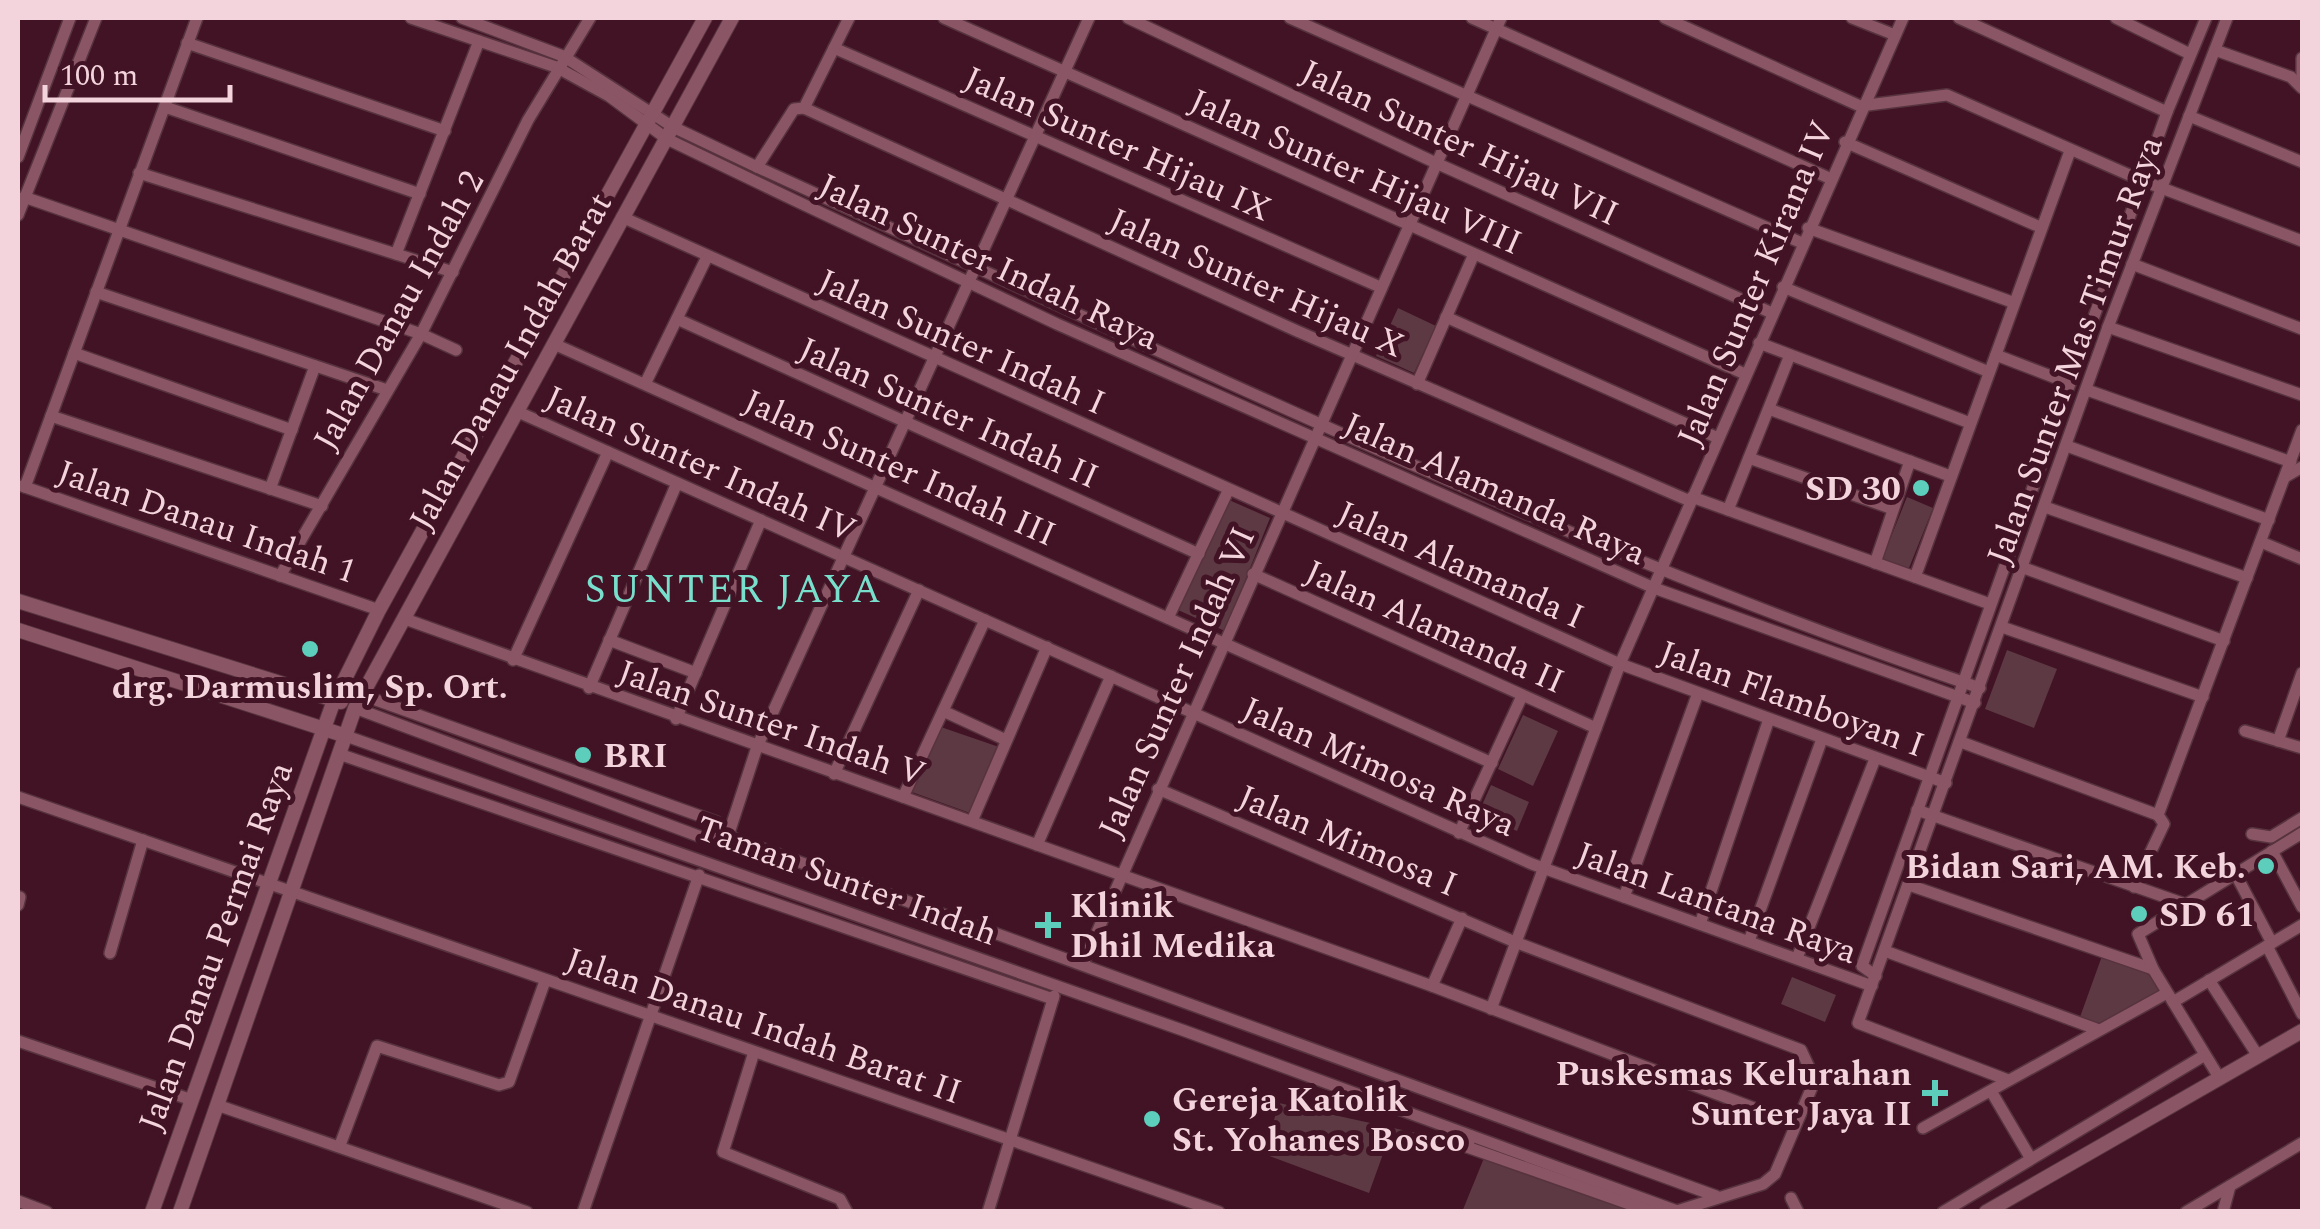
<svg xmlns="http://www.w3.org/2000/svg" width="2320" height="1229" viewBox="0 0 2320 1229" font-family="Spectral,serif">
  <rect width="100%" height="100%" fill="#411324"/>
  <g fill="#5c3943">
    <polygon points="1398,308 1436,326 1414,373 1376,356"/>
    <polygon points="1907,497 1933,508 1907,573 1881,562"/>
    <polygon points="1229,500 1270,518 1225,631 1178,610"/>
    <polygon points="2007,650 2057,669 2034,728 1985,709"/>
    <polygon points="1523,715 1558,731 1533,786 1498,769"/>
    <polygon points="938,726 999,747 970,813 909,791"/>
    <polygon points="1491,785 1529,802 1517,831 1478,814"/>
    <polygon points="2102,956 2151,972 2162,991 2098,1026 2080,1017"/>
    <polygon points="1792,977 1836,995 1825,1022 1781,1004"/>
    <polygon points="1279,1103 1430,1136 1424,1152 1387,1143 1369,1193 1264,1154"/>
    <polygon points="1484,1158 1646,1212 1462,1212"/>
  </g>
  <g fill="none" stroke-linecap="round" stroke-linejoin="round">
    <g stroke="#57333f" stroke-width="14">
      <g id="minor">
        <polyline points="411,18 556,67 609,96 667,139 794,200 1057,324 1654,588 1975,703"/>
        <path d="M462,18l101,38 110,71 84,40c403,183 804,379 1223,521"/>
        <polyline points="944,18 1745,374"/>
        <polyline points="1128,18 1436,163 1772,313"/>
        <polyline points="1290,18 1802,243"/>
        <polyline points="1472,18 1829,178"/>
        <polyline points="1665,18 1860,106 1947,95 2143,181 2302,241"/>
        <polyline points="1852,18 1895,35"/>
        <polyline points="1959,18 2167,112"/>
        <polyline points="2116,18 2190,54"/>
        <polyline points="187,43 445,131"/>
        <polyline points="834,48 1380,287"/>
        <polyline points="2215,50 2291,77 2302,88"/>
        <polyline points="2302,58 2302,75"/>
        <polyline points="165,107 420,194"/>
        <polyline points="804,108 1297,331 1690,501"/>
        <polyline points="2189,116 2302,162"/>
        <polyline points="1845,142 2040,227"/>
        <polyline points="18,157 70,18"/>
        <polyline points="757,167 794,109 804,108 849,18"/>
        <polyline points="139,173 453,272"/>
        <polyline points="24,197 421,334 456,350"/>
        <polyline points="18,215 96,18"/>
        <polyline points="622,217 1620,664 1946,783"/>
        <polyline points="1808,228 2012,302"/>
        <polyline points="396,254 479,41"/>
        <polyline points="2132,264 2302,329"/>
        <polyline points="1783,287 1989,372"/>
        <polyline points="96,292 387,390"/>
        <polyline points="1446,317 1718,438"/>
        <polyline points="677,319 1199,554"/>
        <polyline points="2108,327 2302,395"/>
        <polyline points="1759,343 1970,423"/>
        <polyline points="554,344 1492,763"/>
        <polyline points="74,353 292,430"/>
        <polyline points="1996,355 2069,383"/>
        <polyline points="645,384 707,257"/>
        <polyline points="1417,384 1474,254"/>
        <polyline points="2087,390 2291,462"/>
        <polyline points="1769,409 1950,476"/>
        <polyline points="516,411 1532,864 1872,986"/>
        <polyline points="51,416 322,506"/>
        <polyline points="2067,446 2269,520"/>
        <polyline points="1749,458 1893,509"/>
        <polyline points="2285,477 2302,467"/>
        <polyline points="22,486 379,610"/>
        <polyline points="25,487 197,18"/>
        <polyline points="270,489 315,366"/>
        <polyline points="1692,497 1990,604"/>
        <polyline points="2045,507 2247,578"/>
        <polyline points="1728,510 1790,355"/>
        <polyline points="2261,542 2302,559"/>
        <polyline points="1875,563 1910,461"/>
        <polyline points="2024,568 2224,641"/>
        <polyline points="1253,574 1596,728"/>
        <polyline points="280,576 421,334 528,120 590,18"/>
        <polyline points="1915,577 2070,151"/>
        <polyline points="1168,618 1228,491"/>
        <polyline points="405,619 1432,986 1796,1124"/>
        <polyline points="2002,627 2203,697"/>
        <polyline points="609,640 696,673"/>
        <polyline points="513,660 608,452"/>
        <polyline points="589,688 677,483"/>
        <polyline points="362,695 717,822 728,836 1716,1196"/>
        <polyline points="355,708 709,840 728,836"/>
        <polyline points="943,711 1006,740"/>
        <polyline points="676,719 761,520"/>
        <polyline points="2245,731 2302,748"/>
        <polyline points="346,736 1185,1031 1677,1211 1763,1184 1775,1174 1815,1080 1801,1050 1515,942 1158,789"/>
        <polyline points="2278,741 2302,673"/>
        <polyline points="1961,742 2158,815"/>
        <polyline points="339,754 1053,999"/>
        <polyline points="834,774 919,590"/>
        <polyline points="18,797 1219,1212"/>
        <polyline points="903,797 985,620"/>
        <polyline points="1917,810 2185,904"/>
        <polyline points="2158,815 2302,430"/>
        <polyline points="972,821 1047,647"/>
        <polyline points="1459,833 1522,696"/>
        <polyline points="2252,834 2271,837 2302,818"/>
        <polyline points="728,836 757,747 1089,18"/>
        <polyline points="1037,845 1111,676"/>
        <polyline points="2272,851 2302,907"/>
        <polyline points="2235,873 2272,943"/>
        <polyline points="1909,885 2153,969"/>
        <polyline points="2134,887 2164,824 2158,815"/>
        <polyline points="1624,897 1698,693"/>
        <polyline points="18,905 20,897"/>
        <polyline points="1700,924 1769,719"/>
        <polyline points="1749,941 1822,739"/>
        <polyline points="2267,946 2302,1014"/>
        <polyline points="1885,951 2099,1030"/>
        <polyline points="110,953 143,840"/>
        <polyline points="1797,958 1875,759"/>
        <polyline points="1083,964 1501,18"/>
        <polyline points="1876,976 1862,966 2167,112 2206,18"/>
        <polyline points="2209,980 2258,1056"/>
        <polyline points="1432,986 1462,918"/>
        <polyline points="2173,1002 2302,925"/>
        <polyline points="1491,1009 1620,664 1903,18"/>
        <polyline points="18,1041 192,1100"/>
        <polyline points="754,1052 723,1152 840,1199 847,1212"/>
        <polyline points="2220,1079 2153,969 2138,934 2302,833"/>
        <polyline points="2008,1080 1858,1023 2108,327 2227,18"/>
        <polyline points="1991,1091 2031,1159"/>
        <polyline points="217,1105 527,1212"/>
        <polyline points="1923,1128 2167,993"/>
        <polyline points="1471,1136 1467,1147 1652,1212"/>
        <polyline points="340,1145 377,1046 499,1085 509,1082 545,981"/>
        <polyline points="1791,1198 1798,1212"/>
        <polyline points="18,1201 47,1212"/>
        <polyline points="583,1212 699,875"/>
        <polyline points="988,1212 1054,996"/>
        <polyline points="1943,1212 2205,1055"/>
        <polyline points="2186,1212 2302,1143"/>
        <polyline points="2223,1212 2230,1186"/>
      </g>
    </g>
    <g stroke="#57333f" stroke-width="16">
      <g id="tertiary">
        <polyline points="18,601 341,702"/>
        <polyline points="18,630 346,736"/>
        <polyline points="152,1212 333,703 379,610 705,18"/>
        <polyline points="180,1212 355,708 732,18"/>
        <polyline points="1986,1212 2302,1031"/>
      </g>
    </g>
    <use href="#minor" stroke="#8a5564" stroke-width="11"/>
    <use href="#tertiary" stroke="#8a5564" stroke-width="14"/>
  </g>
  <g fill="#5ccebb" stroke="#411324" stroke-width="4">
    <circle cx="1921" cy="488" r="10"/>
    <circle cx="310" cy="649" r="10"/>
    <circle cx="583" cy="755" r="10"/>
    <circle cx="2266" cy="866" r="10"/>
    <circle cx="2139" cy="914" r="10"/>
    <path d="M1043 910h10v10h10v10h-10v10h-10v-10h-10v-10h10z"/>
    <path d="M1930 1078h10v10h10v10h-10v10h-10v-10h-10v-10h10z"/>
    <circle cx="1152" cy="1119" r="10"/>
  </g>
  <g text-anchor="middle" stroke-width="10" stroke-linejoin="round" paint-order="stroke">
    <g font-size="35" fill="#f4d4dc" stroke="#411324">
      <text transform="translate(1460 142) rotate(25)" y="12">Jalan Sunter Hijau VII</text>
      <text transform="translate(1118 143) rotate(24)" y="12">Jalan Sunter Hijau IX</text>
      <text transform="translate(1356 171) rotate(24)" y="12">Jalan Sunter Hijau VIII</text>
      <text transform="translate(989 261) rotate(25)" y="12">Jalan Sunter Indah Raya</text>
      <text transform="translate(1257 282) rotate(24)" y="12">Jalan Sunter Hijau X</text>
      <text transform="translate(1755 283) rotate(-67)" y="12">Jalan Sunter Kirana IV</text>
      <text transform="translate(398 310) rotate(-61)" y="12">Jalan Danau Indah 2</text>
      <text transform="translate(962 341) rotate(24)" y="12">Jalan Sunter Indah I</text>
      <text transform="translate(2074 350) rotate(-70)" y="12">Jalan Sunter Mas Timur Raya</text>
      <text transform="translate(510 361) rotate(-61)" y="12">Jalan Danau Indah Barat</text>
      <text transform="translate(949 412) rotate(24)" y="12">Jalan Sunter Indah II</text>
      <text transform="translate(701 463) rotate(24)" y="12">Jalan Sunter Indah IV</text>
      <text transform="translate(900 467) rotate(24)" y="12">Jalan Sunter Indah III</text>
      <text transform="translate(1495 488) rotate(24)" y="12">Jalan Alamanda Raya</text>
      <text transform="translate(207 521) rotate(19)" y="12">Jalan Danau Indah 1</text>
      <text transform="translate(1461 564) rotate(24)" y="12">Jalan Alamanda I</text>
      <text transform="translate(1435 626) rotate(24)" y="12">Jalan Alamanda II</text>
      <text transform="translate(1176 682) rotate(-66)" y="12">Jalan Sunter Indah VI</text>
      <text transform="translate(1792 698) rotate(20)" y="12">Jalan Flamboyan I</text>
      <text transform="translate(772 722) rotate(19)" y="12">Jalan Sunter Indah V</text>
      <text transform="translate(1379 766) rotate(24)" y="12">Jalan Mimosa Raya</text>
      <text transform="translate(1348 840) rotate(23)" y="12">Jalan Mimosa I</text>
      <text transform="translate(847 880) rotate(20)" y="12">Taman Sunter Indah</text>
      <text transform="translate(1717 902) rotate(20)" y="12">Jalan Lantana Raya</text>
      <text transform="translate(215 946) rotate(-70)" y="12">Jalan Danau Permai Raya</text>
      <text transform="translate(764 1025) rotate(19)" y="12">Jalan Danau Indah Barat II</text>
    </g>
    <g font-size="35" font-weight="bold" fill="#f4d4dc" stroke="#411324" text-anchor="start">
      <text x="1901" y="500" text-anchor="end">SD 30</text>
      <text x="310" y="698" text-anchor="middle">drg. Darmuslim, Sp. Ort.</text>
      <text x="603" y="767">BRI</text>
      <text x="2246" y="878" text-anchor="end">Bidan Sari, AM. Keb.</text>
      <text x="1070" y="917">Klinik<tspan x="1070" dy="40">Dhil Medika</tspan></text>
      <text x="2159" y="926">SD 61</text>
      <text x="1912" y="1085" text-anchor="end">Puskesmas Kelurahan<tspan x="1912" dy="40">Sunter Jaya II</tspan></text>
      <text x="1172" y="1111">Gereja Katolik<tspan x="1172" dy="40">St. Yohanes Bosco</tspan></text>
    </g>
    <g font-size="40" letter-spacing="2.5" fill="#78dfcc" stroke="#411324">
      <text x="734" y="602">SUNTER JAYA</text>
    </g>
  </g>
  <rect width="2320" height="1229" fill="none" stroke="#f4d4dc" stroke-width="40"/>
  <path d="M45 85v15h185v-15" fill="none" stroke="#f4d4dc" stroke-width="5"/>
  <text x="60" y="85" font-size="30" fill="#f4d4dc" stroke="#411324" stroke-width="8" paint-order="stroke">100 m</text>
</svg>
